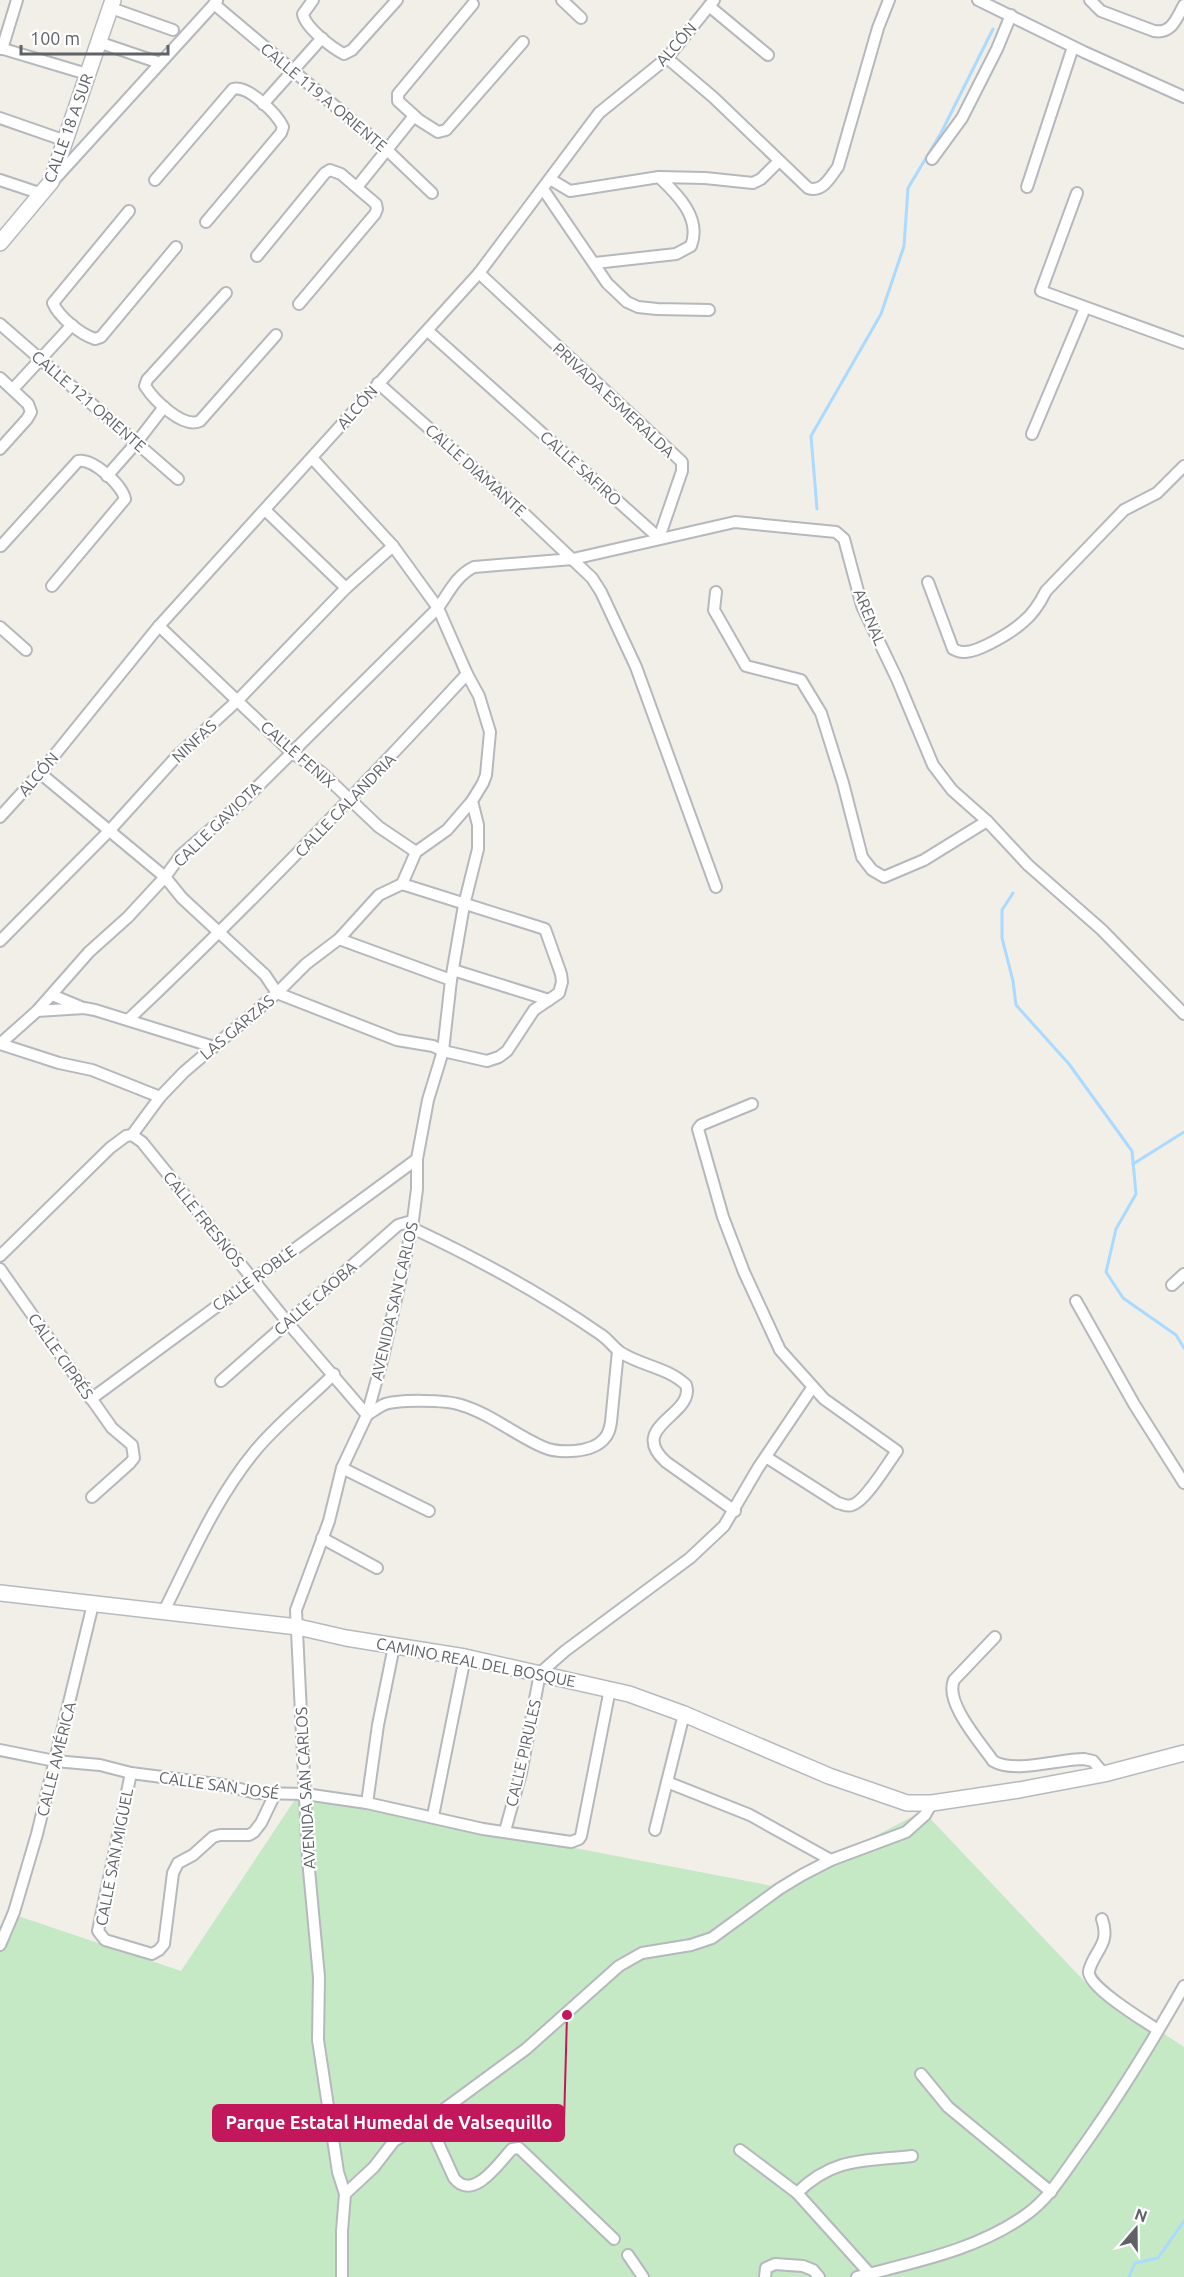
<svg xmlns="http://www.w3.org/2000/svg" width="1184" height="2277" viewBox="0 0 1184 2277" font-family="Ubuntu,sans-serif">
  <rect width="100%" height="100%" fill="#f1efe8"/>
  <polygon fill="#c5e8c5" points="298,1795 778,1887 923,1811 1086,1983 1184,2047 1184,2277 0,2277 0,1941 12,1914 181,1971"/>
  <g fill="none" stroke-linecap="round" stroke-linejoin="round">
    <g stroke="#aadaff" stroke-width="3">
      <polyline points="817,509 811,436 881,314 904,246 908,188 941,133 993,29"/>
      <polyline points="1013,893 1002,910 1002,938 1013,981 1016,1005 1069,1064 1132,1151 1136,1194 1116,1229 1106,1272 1123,1298 1176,1335 1184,1348"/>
      <polyline points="1133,1164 1184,1132"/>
      <polyline points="1129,2277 1135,2263 1158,2258 1184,2221"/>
    </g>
    <g stroke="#b5b8bc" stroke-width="14">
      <g id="street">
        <path d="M313,0l-10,14c2,13 29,34 41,40l8,-4 45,-50"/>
        <polyline points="562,0 581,18"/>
        <polyline points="978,0 1084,52 1184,97"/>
        <path d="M1090,0l11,11 53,20c18,3 22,-12 30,-26"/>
        <polyline points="214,4 387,150 432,193"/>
        <polyline points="473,4 398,94 398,101 419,120 438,132 446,130 523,42"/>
        <polyline points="709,6 768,55"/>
        <polyline points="111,8 173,30"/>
        <polyline points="98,42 160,63"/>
        <polyline points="0,48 87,74"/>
        <polyline points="2,49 17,0"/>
        <path d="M667,58l46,39 95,91c15,5 22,-11 30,-21l40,-139 11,-28"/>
        <polyline points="263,104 322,38"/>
        <polyline points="0,118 66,141"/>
        <polyline points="932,159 962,118 997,49 1011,15"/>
        <polyline points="550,179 570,191 659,177 705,178 753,183 761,179 779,161"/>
        <polyline points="0,180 42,194"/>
        <polyline points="54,180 217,1"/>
        <path d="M155,180l78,-91c14,-5 44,25 50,38l-2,6 -75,89"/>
        <polyline points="357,187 414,116"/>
        <polyline points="1027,187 1073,47"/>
        <polyline points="543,189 607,283 627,302 638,307 657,309 709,310"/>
        <polyline points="1077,193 1041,291 1184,343"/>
        <path d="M129,211l-76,92c6,14 27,31 42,36l6,-2 75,-90"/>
        <polyline points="257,256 325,173 330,170 341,174 376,204 377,209 375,214 299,304"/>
        <path d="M595,263l81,-9 15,-8c11,-28 -14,-52 -32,-69"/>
        <path d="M226,293l-79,87 -2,6c9,14 38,43 55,35l76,-86"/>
        <polyline points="0,324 178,479"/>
        <polyline points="428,331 659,538 682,471 682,462 479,273"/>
        <polyline points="0,378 28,404 31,412 27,419 0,449"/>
        <polyline points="378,383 513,503 592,578 601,592 636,667 716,887"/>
        <polyline points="13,389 72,325"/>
        <polyline points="1032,434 1085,308"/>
        <polyline points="312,458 393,546 438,608 467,674 479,696 490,732 486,775 483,783 472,801 478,825 478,849 464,905 451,980 443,1051 428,1100 417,1159 417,1189 412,1228 383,1357 367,1415 342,1468 329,1521 296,1610 308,1859 319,1977 318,2040 338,2172 345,2194 342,2231 342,2277"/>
        <polyline points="107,476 137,442 164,407"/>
        <polyline points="265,510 346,588"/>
        <path d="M1,546l77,-85c15,-3 44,24 47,38l-73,87"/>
        <path d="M928,582l25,67c3,1 6,3 10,3 15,1 49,-20 60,-30 10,-8 17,-19 23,-31l78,-81 33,-17 27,-27"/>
        <polyline points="716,592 714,610 746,666 801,680 821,713 843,783 862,857 872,870 884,877 924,860 987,821"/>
        <polyline points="159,626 291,752 321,772 379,827 416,852"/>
        <polyline points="0,627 26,650"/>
        <polyline points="40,773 165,877 182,898 265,975 277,993 397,1040 433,1046 443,1051 487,1061 499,1057 507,1051 534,1010 559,993 562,982 561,974 545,929 402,884"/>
        <polyline points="0,817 40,773 159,626 479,273 599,113 667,58 714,0"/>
        <polyline points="339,939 451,980"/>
        <polyline points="0,941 110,830 177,756 238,700 346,588 393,546"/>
        <polyline points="453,970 549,1000"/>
        <polyline points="52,995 81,1007"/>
        <polyline points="37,1011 84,1008 95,1010 214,1047"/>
        <path d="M129,1019c118,-111 228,-226 338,-345"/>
        <path d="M0,1044l37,-33 52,-59 39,-35 37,-40 16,-22 61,-53 196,-194c11,-16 19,-33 36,-41l99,-8 162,-37 101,10 8,7 18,67 35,73 36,86 19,25 35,31 41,44 74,65 82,84"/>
        <polyline points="0,1044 59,1063 92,1070 160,1097"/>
        <path d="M752,1104l-51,21 -3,4 25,88 21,55 36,78 44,49 73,52c-9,12 -32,51 -45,54 -5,2 -9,-1 -14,-2l-72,-46"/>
        <path d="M132,1135l10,7 146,181 79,92c5,-3 10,-7 16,-10 14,-6 64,-5 78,0 30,9 54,30 82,42 16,7 49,6 61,-8 5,-5 6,-11 7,-17l7,-71"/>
        <path d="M412,1228c64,30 129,65 188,106 8,5 13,13 20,18 21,14 47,15 66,33 10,30 -60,41 -20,77l69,49"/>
        <polyline points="0,1256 110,1148 126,1136 132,1135 160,1097 184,1072 277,993 306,964 339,939 379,895 402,884 416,852 447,830 472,801"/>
        <polyline points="0,1269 112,1428 132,1445 134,1458 130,1463 92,1497"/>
        <polyline points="1172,1285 1184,1274"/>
        <polyline points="1076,1301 1134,1404 1184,1483"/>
        <polyline points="221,1381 398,1225 412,1221"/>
        <polyline points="91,1399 417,1159"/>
        <polyline points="342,1468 429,1511"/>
        <polyline points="322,1538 377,1568"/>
        <path d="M164,1611c27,-54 52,-113 91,-160 23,-28 53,-51 79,-77"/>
        <path d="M995,1637l-41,43c-10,22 26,62 39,81 22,13 65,-2 91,-2l9,2 11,13"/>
        <polyline points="0,1750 55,1761 100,1765 131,1773 224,1785 256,1793 305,1794 367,1803 483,1829 571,1842 579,1839 581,1836 610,1689"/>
        <polyline points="131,1773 98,1931 105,1940 152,1954 159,1950 164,1944 173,1873 178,1863 193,1855 213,1837 220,1835 249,1835 254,1832 261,1823 275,1794"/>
        <polyline points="667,1782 750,1815 831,1860"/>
        <polyline points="367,1803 378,1725 394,1646"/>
        <polyline points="433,1816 465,1657"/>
        <polyline points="655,1830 684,1714"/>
        <polyline points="505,1831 521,1773 540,1673 565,1651 690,1558 724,1526 758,1468 812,1388"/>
        <path d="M1102,1919c9,26 -8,31 -13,52 -3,15 57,51 69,59"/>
        <polyline points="0,1945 14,1912 37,1834 93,1604"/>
        <polyline points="921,2074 948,2107 1051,2192"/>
        <path d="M428,2121l26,57c19,24 45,-15 58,-29l7,-1 95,91"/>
        <polyline points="740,2150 797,2193 870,2274"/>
        <path d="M797,2193c36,-36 68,-32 115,-37"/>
        <polyline points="345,2194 374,2167 394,2141 428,2121 526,2049 619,1966 642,1953 691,1945 712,1938 779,1889 802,1875 831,1860 906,1832 925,1815 932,1803"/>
        <polyline points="628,2255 643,2277"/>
        <polyline points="765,2277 766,2268 775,2264 803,2266 813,2270 819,2277"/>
        <path d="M857,2277c57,-15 121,-27 170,-63 21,-15 35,-38 50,-59 39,-54 74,-111 107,-169"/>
      </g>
    </g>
    <g stroke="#b6babf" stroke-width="18">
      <g id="secondary">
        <polyline points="0,243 51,182 113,0"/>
        <polyline points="0,1593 298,1627 346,1638 465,1657 629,1694 684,1714 829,1776 907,1803 932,1803 1019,1790 1104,1774 1184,1753"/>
      </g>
    </g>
    <use href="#street" stroke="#fff" stroke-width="10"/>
    <use href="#secondary" stroke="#fff" stroke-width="15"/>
  </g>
  <g text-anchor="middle" stroke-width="4.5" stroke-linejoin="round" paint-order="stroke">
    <g font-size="16" fill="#5f6368" stroke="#fff">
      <text transform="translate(676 44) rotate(-48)" y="6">ALCÓN</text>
      <text transform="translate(324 97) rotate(40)" y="6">CALLE 119 A ORIENTE</text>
      <text transform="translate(68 128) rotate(-70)" y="6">CALLE 18 A SUR</text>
      <text transform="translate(614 400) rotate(43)" y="6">PRIVADA ESMERALDA</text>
      <text transform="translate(89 401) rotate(41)" y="6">CALLE 121 ORIENTE</text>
      <text transform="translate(357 407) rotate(-48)" y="6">ALCÓN</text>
      <text transform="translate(581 468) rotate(42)" y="6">CALLE SAFIRO</text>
      <text transform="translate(476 470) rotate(42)" y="6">CALLE DIAMANTE</text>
      <text transform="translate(870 617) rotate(68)" y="6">ARENAL</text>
      <text transform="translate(194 741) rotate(-43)" y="6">NINFAS</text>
      <text transform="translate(298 754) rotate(41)" y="6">CALLE FENIX</text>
      <text transform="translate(38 774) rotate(-49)" y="6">ALCÓN</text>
      <text transform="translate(345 805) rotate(-46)" y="6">CALLE CALANDRIA</text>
      <text transform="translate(217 824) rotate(-44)" y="6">CALLE GAVIOTA</text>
      <text transform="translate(237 1027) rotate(-40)" y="6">LAS GARZAS</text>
      <text transform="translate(204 1219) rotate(51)" y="6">CALLE FRESNOS</text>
      <text transform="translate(254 1278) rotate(-36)" y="6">CALLE ROBLE</text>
      <text transform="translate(315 1298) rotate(-41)" y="6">CALLE CAOBA</text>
      <text transform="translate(394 1301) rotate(-77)" y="6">AVENIDA SAN CARLOS</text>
      <text transform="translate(61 1356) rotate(55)" y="6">CALLE CIPRÉS</text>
      <text transform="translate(476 1662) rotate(11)" y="6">CAMINO REAL DEL BOSQUE</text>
      <text transform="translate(523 1753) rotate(-77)" y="6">CALLE PIRULES</text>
      <text transform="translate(56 1759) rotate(-76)" y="6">CALLE AMÉRICA</text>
      <text transform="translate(219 1785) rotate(8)" y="6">CALLE SAN JOSÉ</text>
      <text transform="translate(305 1788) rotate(-93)" y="6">AVENIDA SAN CARLOS</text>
      <text transform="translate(114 1857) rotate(-79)" y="6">CALLE SAN MIGUEL</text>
    </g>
  </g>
  <path fill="none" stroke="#c2185b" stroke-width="2" d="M567 2015L564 2123"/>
  <circle fill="#c2185b" stroke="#fff" stroke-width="2" cx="567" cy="2015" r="6"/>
  <rect fill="#c2185b" stroke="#c2185b" stroke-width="2" x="213" y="2105" width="351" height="36" rx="6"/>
  <g font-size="18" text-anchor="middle" font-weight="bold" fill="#fff">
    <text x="389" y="2129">Parque Estatal Humedal de Valsequillo</text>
  </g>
  <g transform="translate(1136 2229) rotate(20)" stroke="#ffffff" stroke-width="4.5" paint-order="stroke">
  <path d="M0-4.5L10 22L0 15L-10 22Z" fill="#5f6368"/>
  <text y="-9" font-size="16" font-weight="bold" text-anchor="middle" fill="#5f6368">N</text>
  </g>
  <path d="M21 45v9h147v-9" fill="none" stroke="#5f6368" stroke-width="3"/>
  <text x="30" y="45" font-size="18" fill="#5f6368" stroke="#ffffff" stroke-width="4.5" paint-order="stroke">100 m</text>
</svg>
